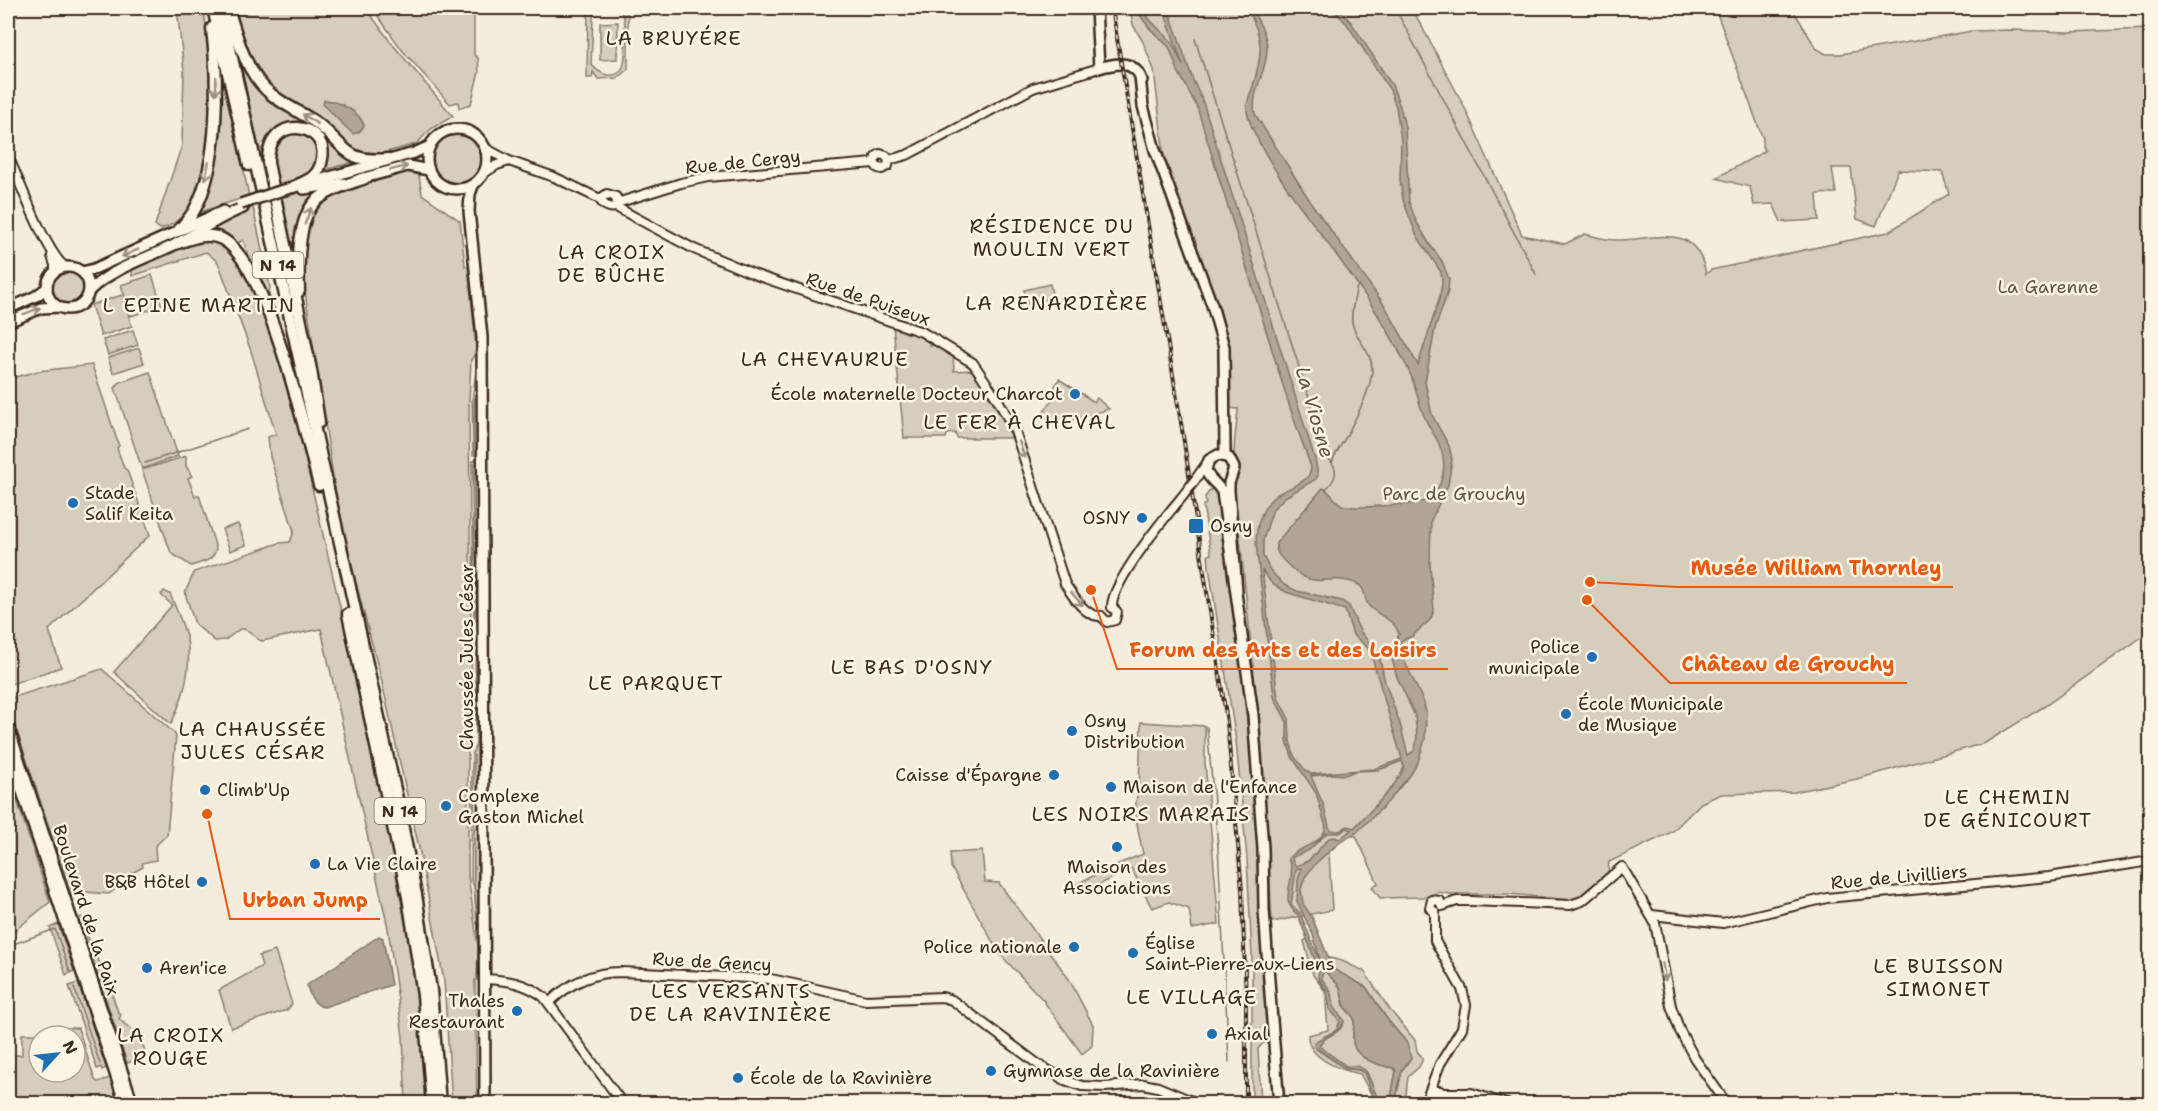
<svg xmlns="http://www.w3.org/2000/svg" width="2158" height="1111" viewBox="0 0 2158 1111" font-family="'Shantell Sans',sans-serif">
  <rect width="100%" height="100%" fill="#f4eddd"/>
  <filter id="ink" filterUnits="userSpaceOnUse"><feTurbulence type="fractalNoise" baseFrequency=".0167" numOctaves="2"/><feDisplacementMap in="SourceGraphic" scale="12" xChannelSelector="R" yChannelSelector="G"/><feConvolveMatrix kernelMatrix="1 2 1 2 8 2 1 2 1" color-interpolation-filters="sRGB"/></filter>
  <g filter="url(#ink)">
    <g fill="#d6cdbd" stroke="#887c6e" stroke-width="1.5" fill-rule="evenodd">
      <path d="M177,8h26c3,18 7,36 8,55 1,29 -4,129 -24,149 -6,7 -18,15 -27,17l-5,-4 27,-80 2,-74z"/>
      <polygon points="233,8 366,8 389,40 453,116 431,129 416,144 372,156 358,153 323,122 267,85 252,62"/>
      <polygon points="372,8 474,8 474,55 478,58 479,72 471,104 459,108 458,102 450,104 403,51"/>
      <path d="M588,8h5l1,1 8,-1 -8,4 -1,6 -2,46c8,10 24,18 32,3 3,-7 3,-40 1,-49 -1,-5 -5,-8 -9,-10h8l5,7v54l-11,9 -19,1 -5,-7 -1,6h-5z"/>
      <path d="M1130,8h282l52,98 58,129 43,9 20,-10c12,3 23,7 36,6 39,-2 75,-17 85,34l5,-4 177,-38 61,-38 -7,-22 -44,-2 -22,56 -19,-7 -6,-51h-19l4,25 -19,1 2,26 -38,2 -8,-18 -19,1 -4,-18 -34,-9 49,-27 -3,-5 1,-7 -48,-131h77l24,40 10,6h15l131,-23 40,-1 56,2 82,-3v602l-105,75 -60,37 -128,36 -63,13 -73,2 -20,9 -29,29 -63,30 -1,10 -31,26 -7,2 -60,-6h-60l-12,-2 -13,5 -45,1 -8,-11 6,-4 -22,-47h-5l-11,6 -11,10 3,58 -60,12c-7,-147 -22,-292 -38,-438 12,-19 1,-17 0,-31 0,-15 3,-30 4,-44l-9,-1v-54l-14,-54 -44,-119 -7,-25 -10,-86 -11,-28 -10,-17z"/>
      <polygon points="618,22 617,59 600,60 600,23"/>
      <polygon points="219,56 249,196 197,213 203,201"/>
      <polygon points="239,56 247,68 353,162 321,171 326,147 287,124 270,134 264,148 259,149"/>
      <path d="M289,132c4,1 10,0 14,1 14,5 21,32 7,40 -11,6 -23,11 -36,14l-3,-28 4,-15z"/>
      <circle cx="457" cy="159" r="25"/>
      <path d="M412,170l7,6 3,18 38,27 5,45h3l8,81 -1,7 -4,6 -2,40 2,249h-8v5h8l1,30h-4v191l10,72 -1,33h-2l2,123h-25l-8,-122 -25,-133 -38,-170 -41,-156 -36,-237c-1,-18 1,-59 10,-74 17,-27 69,-34 98,-41z"/>
      <polygon points="326,189 314,199 296,276 278,199 301,192"/>
      <polygon points="253,207 270,287 269,294 264,294 243,240 234,245 208,230"/>
      <path d="M193,240l26,1 19,18 18,37 19,43 17,64 79,335 45,244 12,121h-22l-3,-66 -15,-109 -67,-299 -59,12c-9,-2 -10,-13 -22,-12l-15,11 -10,1 -20,-17 -10,-31 9,-21 85,-29 11,-1 4,-11 -24,-74 -2,-20 8,-3 -25,-83 -33,-89 -12,-10 -74,24v-5l5,-5z"/>
      <circle cx="68" cy="287" r="17"/>
      <polygon points="152,275 162,306 131,316 121,285"/>
      <polygon points="1050,284 1053,298 1027,304 1024,290"/>
      <polygon points="122,295 132,326 101,336 91,305"/>
      <polygon points="893,326 909,334 911,332 929,340 930,346 937,344 953,354 954,371 973,370 1008,422 1013,438 957,438 955,433 947,434 946,438 904,438"/>
      <polygon points="133,330 138,345 108,355 103,340"/>
      <polygon points="139,348 144,363 113,373 108,358"/>
      <polygon points="92,365 119,446 117,448 124,468 127,470 150,535 49,630 61,667 8,685 8,379 38,371"/>
      <polygon points="476,371 478,375 477,455 473,455 472,400"/>
      <polygon points="150,372 178,456 142,469 115,388 120,382"/>
      <polygon points="1059,379 1094,402 1097,398 1109,409 1056,425 1042,415 1058,391 1054,388"/>
      <path d="M186,456v10l6,10 -4,2 7,18 4,-1 17,53c-1,13 -14,14 -25,18l-20,-13 -29,-83z"/>
      <polygon points="477,459 478,622 477,624 474,617 472,467 472,462"/>
      <polygon points="1212,488 1220,493 1251,754 1269,1042 1263,1043 1258,1049 1261,1103 1252,1103 1252,957 1247,859 1236,741 1209,567 1208,555 1211,554 1203,505 1206,504 1205,497"/>
      <polygon points="238,524 246,545 230,551 222,529"/>
      <path d="M164,591l6,3c6,15 17,37 18,53 3,26 -6,54 -17,77l-57,-52 58,-67 -11,-10z"/>
      <polygon points="477,656 478,924 477,924 474,887 471,880 472,754 476,744 475,657"/>
      <polygon points="102,669 174,733 176,736 167,835 155,846 156,860 142,863 143,867 130,874 131,877 109,894 85,892 85,889 80,888 72,896 8,704 8,699"/>
      <path d="M1141,722l64,4v37l14,161 -27,5 -3,-20 -20,-7 -17,6 -21,-40 -52,27 -5,-10 42,-20 27,-11c-3,-16 -12,-48 -4,-63z"/>
      <polygon points="8,773 50,902 8,936"/>
      <polygon points="982,851 985,882 999,883 1069,979 1093,1025 1092,1046 1082,1054 1043,1000 999,953 951,867 950,853"/>
      <polygon points="82,917 93,953 102,965 118,1012 121,1015 119,1019 134,1032 137,1029 141,1044 144,1047 145,1057 127,1063 79,918"/>
      <polygon points="58,924 74,971 66,975 50,928"/>
      <path d="M1307,939l12,31v11l9,13 1,13 11,14 -3,9 -21,11 -2,2 2,6 30,20 13,1 5,3 12,30 -16,-29c-20,-4 -53,-16 -52,-39l20,-5 -3,-39 -12,-16 -9,-34z"/>
      <polygon points="275,951 292,1004 287,1010 231,1028 219,990 262,966 259,956"/>
      <polygon points="1330,958 1342,961 1364,971 1390,1010 1415,1040 1417,1051 1422,1057 1422,1061 1419,1067 1408,1077 1405,1103 1395,1102 1402,1070 1407,1064 1407,1043 1387,1019 1366,987 1333,969"/>
      <path d="M1324,970l16,17 4,20 10,11 -1,22 16,20 25,8 2,3 -6,32 -11,-1 -12,-30 -21,-6 -27,-19c4,-13 22,-11 25,-26l-11,-13 -3,-18 -9,-12z"/>
      <polygon points="78,983 106,1068 102,1070 101,1067 97,1069 69,986"/>
      <path d="M46,1028h32l17,52 3,2 12,-4 9,25h-111v-44h5v-4h9v-21h23zM39,1036h36v36h-36z"/>
    </g>
    <g fill="#b0a596" stroke="#817466" stroke-width="1.5" fill-rule="evenodd">
      <path d="M1135,8h7l8,12 22,22 11,24 -20,-58h5l25,72 10,22 112,357 3,16 -2,4 -31,18 -12,12 -10,31v16l7,14 14,15 13,6 45,10 7,5 11,25 19,24 6,27 15,42 8,31 7,-5 2,-13 -2,-21 -18,-39 -5,-18 1,-13 6,-12c-5,-16 -20,-17 -30,-28 -6,-8 -2,-19 -14,-23 -31,-11 -39,11 -69,-20 -6,-6 -11,-11 -10,-20l47,-55c8,3 11,14 21,18 9,3 71,-2 82,-5 18,-13 22,-36 13,-57 -4,-9 -11,-18 -15,-28 -7,-17 -9,-35 -18,-51 -29,-60 -72,-112 -111,-166 -13,-18 -49,-71 -48,-92 0,-7 4,-15 6,-21 10,-34 11,-47 -6,-78h4c6,11 16,26 16,40 1,23 -17,43 -12,66l57,90 73,102 33,59 22,-69 2,-14 -1,-10 -24,-36 -14,-36 -3,-20 1,-40 -5,-33 -6,-17 -43,-66 -15,-16h5l14,14 41,63 8,21 5,21 4,75 7,19 14,24 12,16 7,18 -1,12 -13,38 -10,53 7,33 17,31 3,13 -4,26 -17,35 -1,45 4,46 -4,9 -19,17 -9,3 -2,5 4,15 20,43 2,10 -1,26 -7,23 -7,12 -25,30 -30,29 -16,9 -23,20 -12,15 -4,12 2,15 9,13 21,52 33,18 21,32 20,24 4,15 -9,12 -7,33h-5l6,-32 -2,-3c-14,-2 -38,-9 -41,-25 -1,-8 2,-16 1,-25l-9,-11 -5,-20 -16,-17 -3,8 9,12 4,18 10,12c-3,16 -21,14 -25,26l27,20h11l8,4 15,33h-4l-12,-30 -5,-3 -14,-2 -31,-22 2,-5 21,-11 3,-9 -10,-11 -3,-19 -9,-13 1,-8 -21,-55c-23,-19 2,-34 -10,-56 9,-13 34,-13 38,-32l-10,-34 -24,-36 -5,-16v-19l-13,-25 -18,-153c0,-17 5,-37 19,-48 11,-9 36,-12 36,-29l-21,-59 -93,-301 -19,-36 -9,-24 -19,-18zM1262,570l10,14 14,8 59,18 8,25 14,12 4,7 31,105 -28,10 -63,5 -5,-3 -12,-15 -4,-15 -1,-22 -11,-21zM1402,761l2,6c-5,17 -37,47 -50,61l-6,-2 -9,5 -9,-1 -7,-26 -12,-28 20,-2 14,1 10,-4 24,-1zM1347,828l4,2 -11,9 -6,-2 -5,1 -21,23 -12,5 -4,-6 1,-3 16,-7 18,-17h13zM1299,868l2,1 -3,11 -1,21 16,34 8,29 -21,-51 -9,-8 5,-35z"/>
      <path d="M324,100c14,1 36,11 40,26l-5,6 -6,2 -30,-29z"/>
      <path d="M379,936l4,2 8,47 -67,22c-10,-2 -15,-13 -17,-22z"/>
    </g>
    <g fill="none" stroke-linecap="round" stroke-linejoin="round">
      <g stroke="#817466" stroke-width="1.5">
        <polyline points="1395,8 1536,274"/>
        <path d="M1195,39l133,419c12,12 8,21 -2,31"/>
        <polyline points="474,453 474,398"/>
        <polyline points="145,463 248,429"/>
        <polyline points="474,463 475,616"/>
        <path d="M1332,463l2,-6c12,-19 39,-67 38,-89 0,-15 -15,-28 -19,-42 -4,-10 2,-26 3,-37l3,-4"/>
        <polyline points="1207,727 1218,846 1229,1062"/>
        <polyline points="474,755 474,879 476,908"/>
        <polyline points="8,946 55,929 70,972"/>
        <polyline points="74,987 100,1064"/>
      </g>
      <g stroke="#3b2a1e" stroke-width="12">
        <g id="minor">
          <polyline points="485,148 509,161 554,177 600,199"/>
          <path d="M8,156c11,24 38,97 57,111"/>
          <polyline points="889,160 907,155 1033,88 1099,68"/>
          <polyline points="874,163 876,157 880,154 886,156 889,160"/>
          <polyline points="874,163 878,168 882,169 888,166 889,160"/>
          <polyline points="484,173 497,165 509,161"/>
          <path d="M600,199c2,6 10,10 16,8l78,42 62,26 166,57 51,31 25,37 17,31 50,153c7,11 21,34 36,32"/>
          <polyline points="600,199 607,194 616,197 617,203"/>
          <polyline points="617,203 681,183 708,177 874,163"/>
          <polyline points="52,256 55,265 55,271"/>
          <polyline points="1195,480 1207,463"/>
          <path d="M1112,607c-1,-24 53,-90 70,-110"/>
          <polyline points="1101,616 1107,622 1115,620 1117,612 1112,607"/>
          <polyline points="1442,906 1457,901 1471,901 1570,905 1582,901 1622,867 1655,923 1671,1006 1680,1031 1695,1059 1727,1104"/>
          <polyline points="1435,912 1430,908 1432,900 1440,901 1442,906"/>
          <polyline points="1652,915 1723,923 1827,898 2049,877 2150,861"/>
          <path d="M484,979c23,1 42,4 60,18l79,107"/>
          <path d="M549,1003c20,-20 44,-31 72,-31l150,7 95,21 76,-3 10,3 87,65 26,15 17,6 23,1 38,-3 15,3 41,17"/>
          <polyline points="1429,1093 1440,1064 1462,1028 1466,1005 1462,989 1435,941 1435,912"/>
          <polyline points="1443,1093 1471,1093 1507,1104"/>
          <polyline points="1427,1104 1427,1097 1432,1091 1440,1091 1445,1096"/>
          <polyline points="1449,1104 1459,1099 1470,1097"/>
        </g>
      </g>
      <g stroke="#3b2a1e" stroke-width="14">
        <g id="major">
          <path d="M1096,8l3,60c18,-5 34,-9 43,12"/>
          <polyline points="1140,76 1143,106 1155,150 1212,305 1224,347 1225,456"/>
          <circle cx="457" cy="159" r="30"/>
          <polyline points="360,179 408,166 429,170"/>
          <polyline points="473,186 470,194 469,211 482,337 485,1104"/>
          <polyline points="304,189 343,183"/>
          <polyline points="280,191 414,153 430,146"/>
          <circle cx="68" cy="288" r="21"/>
          <polyline points="82,272 94,269 223,211"/>
          <path d="M89,291c23,-23 59,-33 87,-47 23,-12 43,-27 67,-36"/>
          <polyline points="8,309 36,296 47,288"/>
          <polyline points="8,322 41,308 59,307"/>
          <path d="M1237,591l-8,-100v-8l5,-15 -5,-10 -11,-3 -9,5 -3,10c2,10 12,13 16,22l31,223 10,133 1,62 7,98 8,96"/>
          <polyline points="8,726 133,1104"/>
          <polyline points="8,749 125,1104"/>
        </g>
      </g>
      <g stroke="#3b2a1e" stroke-width="15">
        <g id="highway">
          <polyline points="213,8 249,165"/>
          <polyline points="221,8 398,803 416,895 431,990 440,1104"/>
          <path d="M228,8c9,29 18,66 43,86 14,12 32,19 47,30 30,24 27,39 71,35"/>
          <path d="M293,187c7,-3 15,-6 21,-11 4,-4 7,-11 8,-17 7,-37 -55,-47 -54,4l43,207 8,52"/>
          <path d="M178,231c6,-7 13,-14 17,-22 25,-46 23,-130 17,-181"/>
          <path d="M178,243c14,-5 29,-11 44,-4 45,23 84,196 97,246"/>
          <path d="M299,291c-1,-24 -2,-69 15,-88 12,-13 35,-19 51,-25"/>
          <polyline points="348,614 408,897 423,995 432,1104"/>
        </g>
      </g>
      <use href="#minor" stroke="#fcf5e5" stroke-width="8"/>
      <use href="#major" stroke="#fcf5e5" stroke-width="9"/>
      <use href="#highway" stroke="#fcf5e5" stroke-width="10"/>
      <g stroke="#3b2a1e" stroke-width="4">
        <polyline id="rail" points="1112,8 1182,429 1227,722 1242,890 1246,1001 1246,1104"/>
      </g>
      <use href="#rail" stroke="#fcf5e5" stroke-width="1.5" stroke-dasharray="4.5" stroke-linecap="butt"/>
      <g stroke="#3b2a1e" stroke-width="12" stroke-linecap="butt">
        <polyline id="minor-bridge" points="1182,497 1195,480"/>
      </g>
      <g stroke="#3b2a1e" stroke-width="14" stroke-linecap="butt">
        <polyline id="major-bridge" points="241,204 280,191"/>
      </g>
      <use href="#minor-bridge" stroke="#fcf5e5" stroke-width="8"/>
      <use href="#major-bridge" stroke="#fcf5e5" stroke-width="9"/>
    </g>
    <defs><path id="oneway-shaft" d="M-6 0H5M1.5-3L5.5 0L1.5 3" fill="none" stroke-width="1.6" stroke-linecap="round" stroke-linejoin="round" transform="scale(1.5)"/></defs>
    <g stroke="#9c9082">
      <use href="#oneway-shaft" transform="translate(216 86) rotate(91)"/>
      <use href="#oneway-shaft" transform="translate(310 119) rotate(-146)"/>
      <use href="#oneway-shaft" transform="translate(399 168) rotate(-14)"/>
      <use href="#oneway-shaft" transform="translate(207 171) rotate(102)"/>
      <use href="#oneway-shaft" transform="translate(308 216) rotate(-69)"/>
      <use href="#oneway-shaft" transform="translate(130 253) rotate(156)"/>
      <use href="#oneway-shaft" transform="translate(32 311) rotate(-21)"/>
      <use href="#oneway-shaft" transform="translate(1022 450) rotate(71)"/>
      <use href="#oneway-shaft" transform="translate(1077 599) rotate(48)"/>
      <use href="#oneway-shaft" transform="translate(1664 972) rotate(80)"/>
    </g>
  </g>
  <g fill="#1f6fb2" stroke="#fcf5e5" stroke-width="2">
    <circle cx="1075" cy="394" r="6"/>
    <circle cx="73" cy="503" r="6"/>
    <circle cx="1142" cy="518" r="6"/>
    <rect x="1188" y="518" width="16" height="16" rx="3"/>
    <circle cx="1592" cy="657" r="6"/>
    <circle cx="1566" cy="714" r="6"/>
    <circle cx="1072" cy="731" r="6"/>
    <circle cx="1054" cy="775" r="6"/>
    <circle cx="1111" cy="787" r="6"/>
    <circle cx="205" cy="790" r="6"/>
    <circle cx="446" cy="806" r="6"/>
    <circle cx="1117" cy="847" r="6"/>
    <circle cx="315" cy="864" r="6"/>
    <circle cx="202" cy="882" r="6"/>
    <circle cx="1074" cy="947" r="6"/>
    <circle cx="1133" cy="953" r="6"/>
    <circle cx="147" cy="968" r="6"/>
    <circle cx="517" cy="1011" r="6"/>
    <circle cx="1212" cy="1034" r="6"/>
    <circle cx="991" cy="1071" r="6"/>
    <circle cx="738" cy="1078" r="6"/>
  </g>
  <g text-anchor="middle" stroke-width="5" stroke-linejoin="round" paint-order="stroke">
    <g fill="#fcf5e5" stroke="#75675a" stroke-width="1.5">
      <rect x="252.5" y="252" width="51" height="26" rx="4.5"/>
      <rect x="374.5" y="798" width="51" height="26" rx="4.5"/>
    </g>
    <g font-size="16" font-weight="bold" fill="#3b2a1e">
      <text x="278" y="271">N 14</text>
      <text x="400" y="817">N 14</text>
    </g>
    <g font-size="18" fill="#3b2a1e" stroke="#fcf5e5">
      <text transform="translate(743 162) rotate(-6)" y="6">Rue de Cergy</text>
      <text transform="translate(868 299) rotate(19)" y="6">Rue de Puiseux</text>
      <text transform="translate(467 657) rotate(-90)" y="6">Chaussée Jules César</text>
      <text transform="translate(1899 877) rotate(-5)" y="6">Rue de Livilliers</text>
      <text transform="translate(86 910) rotate(72)" y="6">Boulevard de la Paix</text>
      <text transform="translate(712 962) rotate(3)" y="6">Rue de Gency</text>
    </g>
    <g font-size="18" fill="#625346" stroke="#fcf5e5">
      <text x="2048" y="293">La Garenne</text>
      <text x="1454" y="500">Parc de Grouchy</text>
    </g>
    <g font-size="18" fill="#3b2a1e" stroke="#fcf5e5" text-anchor="start">
      <text x="1063" y="400" text-anchor="end">École maternelle Docteur Charcot</text>
      <text x="85" y="499">Stade<tspan x="85" dy="21">Salif Keita</tspan></text>
      <text x="1130" y="524" text-anchor="end">OSNY</text>
      <text x="1210" y="532">Osny</text>
      <text x="1580" y="653" text-anchor="end">Police<tspan x="1580" dy="21">municipale</tspan></text>
      <text x="1578" y="710">École Municipale<tspan x="1578" dy="21">de Musique</tspan></text>
      <text x="1084" y="727">Osny<tspan x="1084" dy="21">Distribution</tspan></text>
      <text x="1042" y="781" text-anchor="end">Caisse d'Épargne</text>
      <text x="1123" y="793">Maison de l'Enfance</text>
      <text x="217" y="796">Climb'Up</text>
      <text x="458" y="802">Complexe<tspan x="458" dy="21">Gaston Michel</tspan></text>
      <text x="327" y="870">La Vie Claire</text>
      <text x="1117" y="873" text-anchor="middle">Maison des<tspan x="1117" dy="21">Associations</tspan></text>
      <text x="190" y="888" text-anchor="end">B&amp;B Hôtel</text>
      <text x="1145" y="949">Église<tspan x="1145" dy="21">Saint-Pierre-aux-Liens</tspan></text>
      <text x="1062" y="953" text-anchor="end">Police nationale</text>
      <text x="159" y="974">Aren'ice</text>
      <text x="505" y="1007" text-anchor="end">Thales<tspan x="505" dy="21">Restaurant</tspan></text>
      <text x="1224" y="1040">Axial</text>
      <text x="1003" y="1077">Gymnase de la Ravinière</text>
      <text x="750" y="1084">École de la Ravinière</text>
    </g>
    <g font-size="20" letter-spacing="1.5" fill="#3b2a1e" stroke="#fcf5e5">
      <text x="674" y="45">LA BRUYÉRE</text>
      <text x="1052" y="233">RÉSIDENCE DU<tspan x="1052" dy="23">MOULIN VERT</tspan></text>
      <text x="612" y="259">LA CROIX<tspan x="612" dy="23">DE BÛCHE</tspan></text>
      <text x="1057" y="310">LA RENARDIÈRE</text>
      <text x="199" y="312">L EPINE MARTIN</text>
      <text x="825" y="366">LA CHEVAURUE</text>
      <text x="1020" y="429">LE FER À CHEVAL</text>
      <text x="912" y="674">LE BAS D'OSNY</text>
      <text x="656" y="690">LE PARQUET</text>
      <text x="253" y="736">LA CHAUSSÉE<tspan x="253" dy="23">JULES CÉSAR</tspan></text>
      <text x="2008" y="804">LE CHEMIN<tspan x="2008" dy="23">DE GÉNICOURT</tspan></text>
      <text x="1141" y="821">LES NOIRS MARAIS</text>
      <text x="1939" y="973">LE BUISSON<tspan x="1939" dy="23">SIMONET</tspan></text>
      <text x="731" y="998">LES VERSANTS<tspan x="731" dy="23">DE LA RAVINIÈRE</tspan></text>
      <text x="1192" y="1004">LE VILLAGE</text>
      <text x="171" y="1042">LA CROIX<tspan x="171" dy="23">ROUGE</tspan></text>
    </g>
    <g font-size="20" font-style="italic" fill="#645548" stroke="#fcf5e5">
      <text transform="translate(1315 412) rotate(74)" y="7">La Viosne</text>
    </g>
  </g>
  <path fill="none" stroke="#e8590c" stroke-width="2" d="M1590 582L1678 587H1953M1091 590L1117 669H1448M1587 600L1670 683H1907M207 814L230 919H380"/>
  <g fill="#e8590c" stroke="#fcf5e5" stroke-width="2">
    <circle cx="1590" cy="582" r="6"/>
    <circle cx="1091" cy="590" r="6"/>
    <circle cx="1587" cy="600" r="6"/>
    <circle cx="207" cy="814" r="6"/>
  </g>
  <g font-size="20" text-anchor="middle" font-weight="bold" fill="#e8590c" stroke="#fcf5e5" stroke-width="5" stroke-linejoin="round" paint-order="stroke">
    <text x="1816" y="575">Musée William Thornley</text>
    <text x="1283" y="657">Forum des Arts et des Loisirs</text>
    <text x="1788" y="671">Château de Grouchy</text>
    <text x="305" y="907">Urban Jump</text>
  </g>
  <rect width="2158" height="1111" fill="none" stroke="#fcf5e5" stroke-width="30"/>
  <rect x="15" y="15" width="2128" height="1081" fill="none" stroke="#3b2a1e" stroke-width="2" filter="url(#ink)"/>
  <g transform="translate(57 1054) rotate(63)"><circle r="28" fill="#fcf5e5" stroke="#afa495" stroke-width="1.5"/>
  <path d="M0-4.5L10 22L0 15L-10 22Z" fill="#1f6fb2"/>
  <text y="-9" font-size="16" font-weight="bold" text-anchor="middle" fill="#3b2a1e">N</text>
  </g>
</svg>
